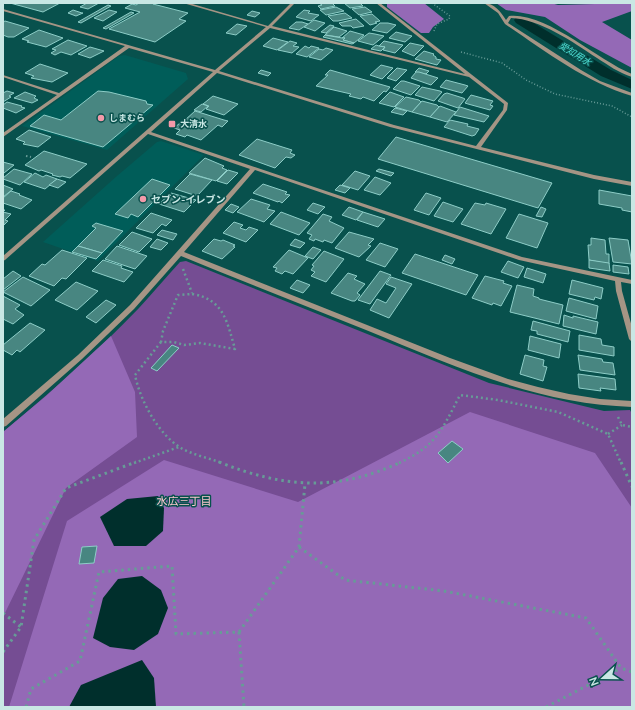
<svg xmlns="http://www.w3.org/2000/svg" width="635" height="710" viewBox="0 0 635 710" font-family="Mulish,'Noto Sans JP',sans-serif">
  <rect width="100%" height="100%" fill="#08514d"/>
  <g fill="#005d59">
    <polygon points="125,55 186,73 188,79 107,150 22,126 119,56"/>
    <polygon points="161,141 204,155 98,261 43,242 117,176 157,142"/>
  </g>
  <path fill="#754d93" d="M186,261l303,122 115,28 26,-1 2,4v293h-629v-275c47,-39 94,-80 136,-124 14,-15 27,-31 41,-46z"/>
  <g fill="#9469b6">
    <polygon points="387,3 424,3 444,19 433,27 429,33 421,33 387,7"/>
    <polygon points="496,3 551,3 558,5 631,3 632,11 602,22 632,40 632,68 580,40 545,17 506,10"/>
    <polygon points="111,336 135,392 137,437 66,488 3,617 3,432 46,396"/>
    <polygon points="470,412 595,453 632,508 632,707 9,707 67,521 164,460 298,502"/>
  </g>
  <g fill="#002f2c">
    <polygon points="158,496 164,508 163,531 146,546 114,546 100,517 127,499"/>
    <polygon points="142,576 161,590 168,608 158,634 134,650 110,647 93,638 103,598 118,579"/>
    <polygon points="142,660 154,678 156,707 69,707 81,685"/>
  </g>
  <g fill="none" stroke-linecap="round" stroke-linejoin="round">
    <polygon fill="#002f2c" fill-rule="evenodd" points="520,16 524,17 611,70 632,80 632,89 601,76 516,23 514,20 516,17"/>
  </g>
  <g fill="#488681" stroke="#8dcdc7">
    <polygon points="10,3 60,3 43,12"/>
    <polygon points="87,3 99,3 88,9 80,7"/>
    <polygon points="139,3 155,3 153,4 188,13 179,19 186,21 155,42 109,29 140,12 125,8 132,4 136,5"/>
    <polygon points="319,3 334,3 333,4 335,6 321,9 318,6 322,5"/>
    <polygon points="344,3 360,3 363,6 350,8"/>
    <polygon points="108,5 111,6 81,23 78,22"/>
    <polygon points="336,7 344,11 326,15 320,10"/>
    <polygon points="365,7 372,12 359,15 352,9"/>
    <polygon points="73,10 82,13 83,13 76,16 68,13"/>
    <polygon points="109,10 117,12 103,21 94,18"/>
    <polygon points="304,10 310,11 308,13 319,15 311,21 296,17"/>
    <polygon points="252,11 260,13 255,17 247,15"/>
    <polygon points="131,12 134,13 106,29 103,28"/>
    <polygon points="345,13 352,18 338,21 333,21 328,16"/>
    <polygon points="372,14 380,21 375,22 377,23 370,25 360,16"/>
    <polygon points="356,19 364,26 353,28 351,26 342,26 339,23"/>
    <polygon points="314,20 325,23 315,31 304,27"/>
    <polygon points="5,21 29,28 14,37 8,37 3,35 3,22"/>
    <polygon points="296,22 302,22 308,24 299,30 289,28"/>
    <polygon points="380,23 388,23 396,25 387,33 372,30"/>
    <polygon points="237,24 247,26 236,35 226,33"/>
    <polygon points="330,25 334,26 326,33 321,32"/>
    <polygon points="334,27 347,31 339,37 325,35"/>
    <polygon points="39,30 63,38 46,47 27,42 29,41 22,39"/>
    <polygon points="350,31 364,35 354,43 343,40 345,38 342,38"/>
    <polygon points="396,32 412,36 405,42 389,38"/>
    <polygon points="369,33 375,34 384,36 373,45 358,41"/>
    <polygon points="325,35 342,38 345,38 343,40 354,43 352,44 323,37"/>
    <polygon points="273,38 288,42 277,50 263,46"/>
    <polygon points="68,40 87,46 71,55 61,52 55,55 51,53 56,50 52,49"/>
    <polygon points="290,41 297,43 293,46 299,47 292,53 278,50"/>
    <polygon points="384,41 403,45 395,53 383,50 385,47 379,46"/>
    <polygon points="410,43 424,46 414,56 402,51"/>
    <polygon points="376,45 379,46 385,47 381,51 371,49"/>
    <polygon points="305,46 309,48 311,46 319,48 307,57 296,54"/>
    <polygon points="90,47 104,51 90,58 78,54"/>
    <polygon points="326,48 333,50 321,60 309,57 319,49 323,50"/>
    <polygon points="424,51 434,54 433,55 436,57 436,59 441,60 437,65 415,59"/>
    <polygon points="40,64 68,73 52,82 31,78 34,76 25,73"/>
    <polygon points="381,65 393,68 382,79 370,75"/>
    <polygon points="397,68 407,70 396,81 387,78"/>
    <polygon points="419,68 429,71 426,74 415,72"/>
    <polygon points="261,70 271,73 268,76 258,73"/>
    <polygon points="330,70 390,87 386,92 384,91 374,101 363,97 361,99 349,96 351,94 316,86 328,75 325,75"/>
    <polygon points="416,72 419,72 438,78 431,85 411,78"/>
    <polygon points="446,80 465,85 468,86 462,93 440,87"/>
    <polygon points="401,81 404,81 420,86 411,95 393,89"/>
    <polygon points="422,87 440,91 442,92 434,101 415,95"/>
    <polygon points="7,91 14,93 9,96 11,97 3,102 3,93"/>
    <polygon points="98,91 109,92 146,101 147,104 153,105 103,147 30,126 44,115 61,120"/>
    <polygon points="25,92 36,96 34,98 38,100 32,103 14,98"/>
    <polygon points="390,92 404,97 394,107 379,103"/>
    <polygon points="447,93 463,98 465,99 458,108 438,101 444,94"/>
    <polygon points="471,95 493,101 490,105 493,106 490,110 468,104 465,103"/>
    <polygon points="213,96 238,104 224,115 206,109 209,106 203,104"/>
    <polygon points="406,97 419,100 421,102 412,112 395,107"/>
    <polygon points="422,101 437,105 439,107 430,117 412,112"/>
    <polygon points="7,102 22,106 21,107 25,108 16,113 3,108 3,105"/>
    <polygon points="202,104 208,106 201,112 194,110"/>
    <polygon points="440,106 456,112 447,122 430,117"/>
    <polygon points="460,107 489,116 484,122 454,115"/>
    <polygon points="395,108 407,111 403,115 391,112"/>
    <polygon points="195,111 224,120 228,121 222,127 218,125 201,140 187,135 185,137 176,134 180,130 174,128 180,123 192,127 196,123 185,120"/>
    <polygon points="450,120 468,124 467,126 479,129 475,135 472,136 444,127"/>
    <polygon points="29,130 51,137 38,147 23,144 25,142 16,139"/>
    <polygon points="396,137 552,183 538,208 378,159"/>
    <polygon points="257,139 292,150 290,153 295,155 291,158 286,157 275,168 239,155"/>
    <polygon points="44,151 87,164 70,178 62,176 60,177 52,175 53,174 41,170 39,171 25,165"/>
    <polygon points="205,158 224,166 222,168 227,170 216,181 189,173"/>
    <polygon points="3,162 14,165 4,173 3,173"/>
    <polygon points="14,169 32,174 20,185 3,179 3,178"/>
    <polygon points="379,169 394,173 391,176 376,171"/>
    <polygon points="228,170 238,173 227,184 217,181"/>
    <polygon points="355,171 370,176 358,190 342,185"/>
    <polygon points="35,173 43,177 46,175 57,179 45,189 24,182"/>
    <polygon points="190,174 212,180 197,196 175,189"/>
    <polygon points="375,177 391,183 380,195 364,190"/>
    <polygon points="57,179 66,182 58,188 49,185"/>
    <polygon points="152,179 170,185 138,217 131,214 128,218 115,214"/>
    <polygon points="263,184 287,192 285,194 290,195 282,203 279,201 278,202 253,193"/>
    <polygon points="3,185 13,189 3,197"/>
    <polygon points="340,185 350,188 345,193 335,190"/>
    <polygon points="599,190 632,196 632,212 622,210 622,208 599,204"/>
    <polygon points="11,191 20,194 19,195 32,200 21,209 3,203 3,198"/>
    <polygon points="171,193 196,200 184,212 159,204"/>
    <polygon points="426,193 441,198 429,215 414,210"/>
    <polygon points="251,199 270,205 267,209 275,211 264,222 237,212"/>
    <polygon points="443,202 463,209 453,222 434,216"/>
    <polygon points="313,203 325,207 318,214 307,210"/>
    <polygon points="475,203 485,205 486,203 506,209 491,234 461,224"/>
    <polygon points="231,204 239,207 233,213 225,210"/>
    <polygon points="349,207 363,212 356,220 342,215"/>
    <polygon points="541,207 546,209 542,217 536,216"/>
    <polygon points="3,210 5,210 3,212 11,214 5,220 8,221 4,225"/>
    <polygon points="281,212 310,223 299,235 270,224"/>
    <polygon points="363,212 385,219 378,227 357,220"/>
    <polygon points="151,213 172,220 166,226 162,224 153,233 136,228"/>
    <polygon points="323,214 332,217 329,221 344,228 332,243 324,240 323,242 315,239 314,241 309,239 312,235 307,233"/>
    <polygon points="519,214 548,223 537,248 506,238"/>
    <polygon points="234,222 243,225 240,228 246,230 249,227 258,230 246,242 223,233"/>
    <polygon points="96,223 123,231 102,253 78,246 96,228 92,226"/>
    <polygon points="162,230 177,234 173,240 157,235"/>
    <polygon points="132,232 152,239 139,252 119,245"/>
    <polygon points="349,232 374,239 368,245 371,246 359,257 335,248"/>
    <polygon points="591,238 605,240 606,254 609,254 609,264 589,260 588,245 591,245"/>
    <polygon points="609,238 628,240 632,264 613,262"/>
    <polygon points="157,239 168,243 161,250 150,247"/>
    <polygon points="214,239 221,241 223,240 235,245 233,246 235,247 222,259 202,251"/>
    <polygon points="295,239 305,243 300,248 290,245"/>
    <polygon points="380,243 398,249 385,267 366,260"/>
    <polygon points="78,246 102,253 96,259 72,252"/>
    <polygon points="117,246 147,256 135,269 105,259"/>
    <polygon points="313,247 321,250 313,259 305,256"/>
    <polygon points="62,250 87,258 66,279 62,278 54,286 29,276 42,264 45,265"/>
    <polygon points="289,250 308,258 293,274 285,271 282,274 275,271 277,268 273,267"/>
    <polygon points="324,251 344,259 326,282 311,276 315,272 311,270 314,266 312,265"/>
    <polygon points="415,254 478,275 466,295 402,273"/>
    <polygon points="445,255 455,259 452,264 442,260"/>
    <polygon points="103,260 122,266 121,268 133,272 124,282 92,271"/>
    <polygon points="589,260 609,263 610,271 589,268"/>
    <polygon points="508,261 524,267 518,278 501,272"/>
    <polygon points="613,265 628,267 629,274 613,272"/>
    <polygon points="527,268 546,274 543,283 524,277"/>
    <polygon points="13,271 21,276 3,290 3,279"/>
    <polygon points="380,271 391,275 370,304 358,300"/>
    <polygon points="348,273 357,276 354,279 365,284 357,293 360,295 355,301 352,301 331,293"/>
    <polygon points="485,276 504,281 503,283 512,286 501,306 493,303 492,305 472,298"/>
    <polygon points="23,277 50,290 31,306 3,292"/>
    <polygon points="391,277 412,284 389,318 370,310 377,299 386,303 396,288 386,284"/>
    <polygon points="297,280 310,285 303,293 290,288"/>
    <polygon points="572,280 603,288 601,299 595,297 594,300 569,294"/>
    <polygon points="76,282 98,291 77,310 55,300"/>
    <polygon points="517,285 534,289 533,296 539,298 539,299 563,305 559,324 510,312"/>
    <polygon points="3,296 20,305 15,309 24,315 13,324 3,319"/>
    <polygon points="569,298 598,306 596,319 566,311"/>
    <polygon points="106,300 116,305 96,323 86,317"/>
    <polygon points="564,315 573,318 573,316 598,322 596,334 563,326"/>
    <polygon points="533,321 570,331 568,342 537,334 537,331 531,330"/>
    <polygon points="30,323 45,330 20,352 17,350 12,355 3,350 3,345"/>
    <polygon points="579,335 601,339 602,345 614,347 614,356 579,350"/>
    <polygon points="530,336 561,344 559,358 528,350"/>
    <polygon points="172,345 179,348 157,371 151,368"/>
    <polygon points="525,355 544,360 543,366 547,367 543,381 520,374"/>
    <polygon points="578,355 602,359 603,362 613,363 615,375 580,370"/>
    <polygon points="578,374 615,379 616,390 600,388 601,391 579,388"/>
    <polygon points="452,441 463,449 448,463 438,453"/>
    <polygon points="97,546 94,563 79,564 82,547"/>
  </g>
  <g fill="none" stroke-linecap="round" stroke-linejoin="round">
    <g stroke="#679b97" stroke-width="1.5" stroke-dasharray="1 2" stroke-linecap="butt">
      <polyline points="432,3 450,16 449,19 437,24 434,31"/>
      <polyline points="461,52 502,63 526,80 555,94 612,106 632,117"/>
    </g>
    <polyline stroke="#679b97" stroke-width="2" stroke-dasharray="1.5 2.5" stroke-linecap="butt" points="26,156 31,157"/>
    <g stroke="#679b97" stroke-width="2.5" stroke-dasharray="2 3" stroke-linecap="butt">
      <polyline points="183,269 192,293"/>
      <path d="M192,294c32,5 35,28 43,55l-35,-6 -16,2 -10,-3h-13l2,-11 15,-36z"/>
      <path d="M161,342l-26,33c5,25 23,59 46,73 12,7 28,10 41,15"/>
      <polyline points="618,417 622,425 632,427"/>
      <polyline points="608,434 622,425"/>
      <polyline points="134,463 179,447"/>
      <path d="M399,463c37,-17 43,-33 61,-68l38,5 60,12 50,22 13,29"/>
    </g>
    <g stroke="#679b97" stroke-width="3" stroke-dasharray="2.5 4" stroke-linecap="butt">
      <path d="M219,462c65,26 118,30 182,0"/>
      <polyline points="621,462 632,487"/>
      <polyline points="299,547 345,580 444,591 586,618 621,668 632,672"/>
      <polyline points="3,613 21,627"/>
      <polyline points="239,632 244,707"/>
      <polyline points="3,652 21,627 34,540 66,488 136,462"/>
      <polyline points="26,707 31,689 80,661 99,572 172,566 176,634 239,632 299,547 305,484"/>
      <polyline points="546,707 621,668"/>
    </g>
    <g fill="#a59585" fill-rule="evenodd">
      <path d="M183,3h6l79,23 23,-23h4l-23,23 193,48 -89,-71h4l128,100 -1,7 -26,37 113,28 38,7v4l-38,-7 -204,-52 -173,-54 -66,59 371,125 110,23v4l-11,-2 1,9 10,36v15l-3,-3 -13,-48 -1,-10 -96,-21 -264,-90 -71,82 266,106 58,21 30,8 31,7 31,5 32,2v6c-21,-1 -42,-3 -63,-7 -70,-13 -137,-43 -203,-70 -62,-25 -124,-49 -185,-74l-47,53 -52,50 -76,67 -3,1v-8l75,-64 52,-50 120,-136 -102,-35 -143,126 -2,1v-5l210,-184 -84,-24 -126,89v-4l54,-38 -54,-18v-2l56,18 66,-47 -122,-35v-2l212,61 51,-43zM270,28l199,49 35,27 -1,6 -27,36 -82,-21 -175,-54z"/>
      <path d="M484,3c10,0 17,9 22,17l3,-4c38,-4 88,44 123,58v3c-13,-4 -24,-12 -35,-19 -24,-16 -57,-39 -86,-40l-3,5 73,47 19,11 32,12v3c-47,-14 -87,-45 -127,-72l-7,-11z"/>
    </g>
  </g>
  <g fill="#f39aa9" stroke="#08514d" stroke-width="1.5">
    <circle cx="101" cy="118" r="4"/>
    <rect x="168" y="120" width="8" height="8" rx="2"/>
    <circle cx="143" cy="199" r="4"/>
  </g>
  <g text-anchor="middle" stroke-width="3" stroke-linejoin="round" paint-order="stroke">
    <g font-size="9" font-style="italic" fill="#4fdfd6" stroke="#08514d">
      <text transform="translate(575 54) rotate(32)" y="3">愛知用水</text>
    </g>
    <g font-size="9" font-weight="bold" fill="#c9e7e4" stroke="#08514d" text-anchor="start">
      <text x="109" y="121">しまむら</text>
      <text x="180" y="127">大清水</text>
    </g>
    <g font-size="10" font-weight="bold" fill="#c9e7e4" stroke="#08514d" text-anchor="start">
      <text x="151" y="203">セブン-イレブン</text>
    </g>
    <g font-size="11" fill="#fbc7ce" stroke="#08514d">
      <text x="184" y="505">水広三丁目</text>
    </g>
  </g>
  <rect width="635" height="710" fill="none" stroke="#c9e7e4" stroke-width="8"/>
  <g transform="translate(603 678) rotate(249)" stroke="#08514d" stroke-width="3" paint-order="stroke">
  <path d="M0-3L7 15L0 10L-7 15Z" fill="#c9e7e4"/>
  <text y="-6" font-size="11" font-weight="bold" text-anchor="middle" fill="#c9e7e4">N</text>
  </g>
</svg>
